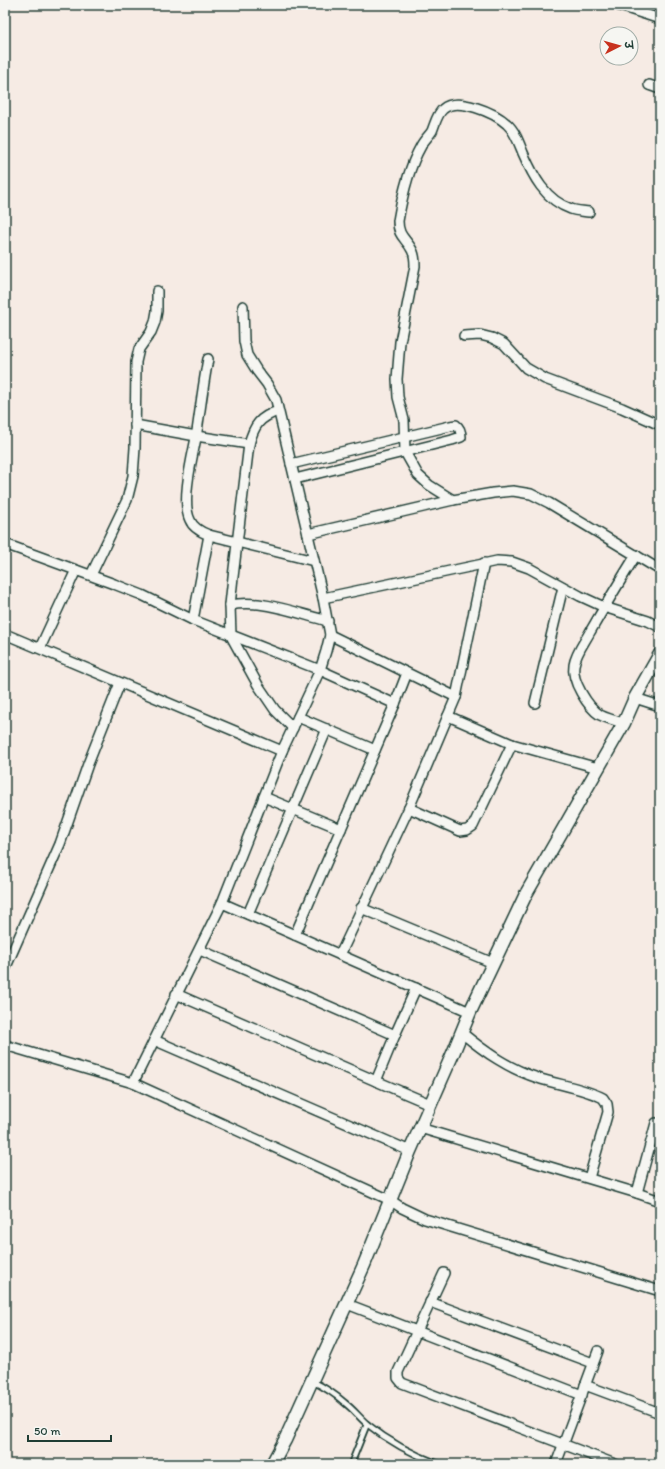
<svg xmlns="http://www.w3.org/2000/svg" width="665" height="1469" viewBox="0 0 665 1469" font-family="Itim,'Playpen Sans Deva',sans-serif">
  <rect width="100%" height="100%" fill="#f6ebe4"/>
  <filter id="ink" filterUnits="userSpaceOnUse"><feTurbulence type="fractalNoise" baseFrequency=".025" numOctaves="2"/><feDisplacementMap in="SourceGraphic" scale="8" xChannelSelector="R" yChannelSelector="G"/><feConvolveMatrix kernelMatrix="1 2 1 2 8 2 1 2 1" color-interpolation-filters="sRGB"/></filter>
  <g filter="url(#ink)">
    <g fill="none" stroke-linecap="round" stroke-linejoin="round">
      <g stroke="#1f3d34" stroke-width="8">
        <g id="service">
          <path d="M312,1381c12,6 23,13 33,22 8,6 14,14 22,21 21,17 47,31 72,40"/>
          <polyline points="351,1464 367,1424"/>
        </g>
      </g>
      <g stroke="#1f3d34" stroke-width="12">
        <g id="minor">
          <polyline points="617,5 660,19"/>
          <polyline points="649,85 660,89"/>
          <polyline points="464,336 480,335 492,338 504,344 526,368 545,379 622,408 660,425"/>
          <path d="M208,359c-5,26 -8,53 -12,79 -4,20 -15,64 -6,82 3,8 11,12 19,15l105,26"/>
          <path d="M278,411c-18,6 -24,14 -29,33l-16,133 -3,28 1,31 27,49 17,25 18,18"/>
          <polyline points="135,425 196,436 249,444"/>
          <path d="M291,464l159,-38 6,-1c4,3 5,6 5,12l-9,3 -157,39"/>
          <path d="M453,500l-24,-15 -11,-10 -13,-23 -1,-32 -6,-23 -1,-18 3,-37 15,-76c0,-6 0,-11 -3,-16 -6,-12 -14,-13 -14,-29 4,-24 11,-54 23,-75 3,-6 8,-10 11,-15 3,-7 5,-17 11,-22 14,-13 52,4 64,15 8,7 12,19 16,29 10,23 22,47 48,56 5,2 12,2 18,3"/>
          <polyline points="308,534 453,500 493,493 513,491 531,494 549,503 660,570"/>
          <polyline points="5,544 114,584 142,595 193,620 320,670 395,704"/>
          <polyline points="91,575 127,500 133,476 135,448 136,362 139,349 151,332 155,322 157,311 157,291"/>
          <polyline points="323,598 497,561 512,562 529,568 580,596 604,607 648,621 660,627"/>
          <path d="M230,605c33,-6 66,8 98,16"/>
          <polyline points="193,620 209,535"/>
          <polyline points="5,634 282,751"/>
          <polyline points="330,635 456,697 409,808 340,955"/>
          <polyline points="40,648 76,570"/>
          <polyline points="456,697 484,563"/>
          <polyline points="635,698 660,706"/>
          <polyline points="535,703 563,587"/>
          <polyline points="448,716 512,744 598,768"/>
          <polyline points="298,717 375,750"/>
          <path d="M624,723c-8,-2 -16,-4 -24,-8 -12,-8 -29,-34 -26,-50 2,-12 10,-22 16,-33 15,-26 30,-51 46,-77"/>
          <polyline points="264,797 341,829"/>
          <polyline points="409,808 460,831 467,830 473,826 512,744"/>
          <polyline points="222,903 282,751 320,670 326,651 330,635 323,598 276,400 267,384 257,371 247,355 244,341 243,306"/>
          <polyline points="361,908 493,963"/>
          <polyline points="248,914 327,729"/>
          <polyline points="295,935 395,704 407,673"/>
          <polyline points="200,950 395,1035"/>
          <polyline points="5,969 60,844 88,764 120,683"/>
          <polyline points="176,994 376,1081 430,1104"/>
          <polyline points="470,1012 222,903 133,1083 390,1200 402,1208 425,1219 660,1291"/>
          <path d="M462,1033c23,19 47,36 76,45 21,7 45,10 65,20l4,6 1,8 -19,66"/>
          <polyline points="154,1040 410,1151"/>
          <polyline points="5,1045 133,1083"/>
          <polyline points="376,1081 395,1035 416,988"/>
          <polyline points="420,1128 637,1193 660,1201"/>
          <polyline points="637,1193 656,1123"/>
          <polyline points="444,1273 398,1372 398,1378 402,1383 615,1464"/>
          <polyline points="430,1302 593,1363"/>
          <polyline points="347,1304 582,1395"/>
          <polyline points="585,1385 660,1413"/>
          <polyline points="556,1464 598,1351"/>
        </g>
      </g>
      <g stroke="#1f3d34" stroke-width="15">
        <polyline id="tertiary" points="272,1464 285,1440 364,1265 410,1151 454,1051 470,1012 526,894 624,723 635,698 660,654"/>
      </g>
      <use href="#service" stroke="#f6f6f2" stroke-width="4.5"/>
      <use href="#minor" stroke="#f6f6f2" stroke-width="9"/>
      <use href="#tertiary" stroke="#f6f6f2" stroke-width="12"/>
    </g>
  </g>
  <rect width="665" height="1469" fill="none" stroke="#f6f6f2" stroke-width="20"/>
  <rect x="10" y="10" width="645" height="1449" fill="none" stroke="#1f3d34" stroke-width="1.5" filter="url(#ink)"/>
  <g transform="translate(619 46) rotate(84)"><circle r="19" fill="#f6f6f2" stroke="#a0aca6"/>
  <path d="M0-3L7 15L0 10L-7 15Z" fill="#c8321e"/>
  <text y="-6" font-size="11" font-weight="bold" text-anchor="middle" fill="#1f3d34">उ</text>
  </g>
  <path d="M28 1435v6h83v-6" fill="none" stroke="#1f3d34" stroke-width="2"/>
  <text x="34" y="1435" font-size="12" fill="#1f3d34" stroke="#f6f6f2" stroke-width="3" paint-order="stroke">50 m</text>
</svg>
